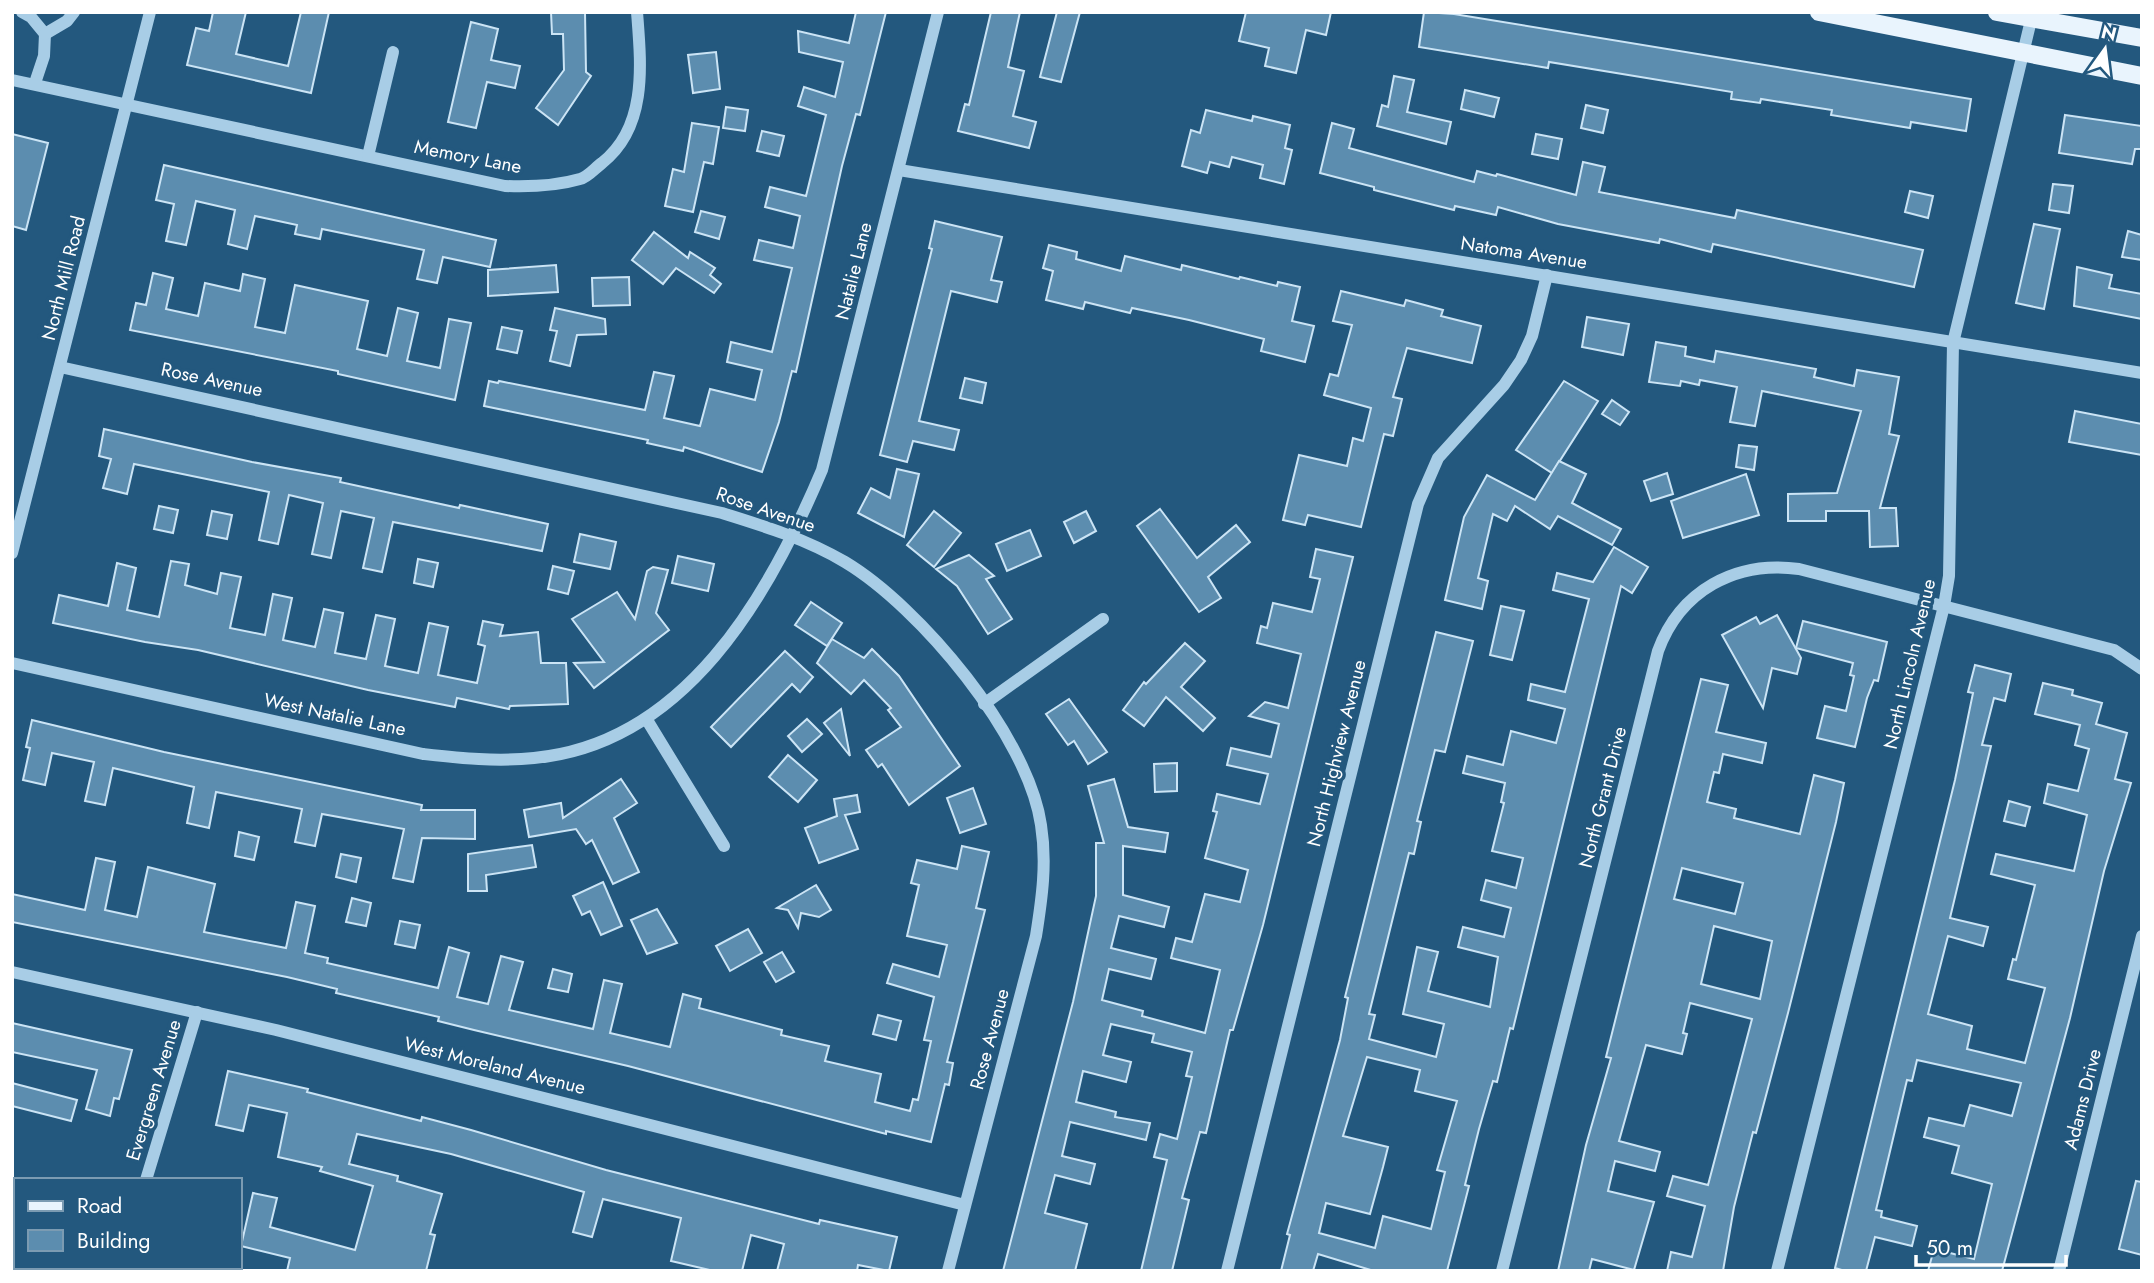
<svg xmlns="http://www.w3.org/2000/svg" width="2154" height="1283" viewBox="0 0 2154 1283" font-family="Jost,sans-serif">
  <rect width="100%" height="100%" fill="#23587e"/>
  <g fill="#5c8daf" stroke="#cbe4f5" stroke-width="2" fill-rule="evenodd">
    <polygon points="213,12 246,12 236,54 288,66 301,12 329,12 311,93 187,65 196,28 209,31"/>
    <polygon points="551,12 585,12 586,72 591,76 558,125 536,108 564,70 563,34 552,34"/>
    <polygon points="856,12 886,12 860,115 856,114 842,166 796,372 792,371 779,422 762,472 684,447 683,451 647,443 648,440 484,406 489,381 498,383 499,381 645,410 654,372 674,376 664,418 700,426 710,389 755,400 762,370 727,362 731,342 772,352 792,268 754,260 759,240 793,248 800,216 765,207 770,187 806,196 826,115 798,106 804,87 835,97 843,62 799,52 798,31 849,43"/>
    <polygon points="991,12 1020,12 1008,67 1024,71 1013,116 1036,122 1029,148 958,131 965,104 969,105"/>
    <polygon points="1057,12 1080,12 1061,82 1040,77"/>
    <polygon points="1246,12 1331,12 1326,35 1306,30 1296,73 1265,66 1269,48 1239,41"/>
    <polygon points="1424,12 1454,14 1971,99 1966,131 1911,122 1910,128 1831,115 1832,110 1761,99 1760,103 1731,99 1732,92 1549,62 1548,68 1419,47"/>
    <polygon points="471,22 498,29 491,60 520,66 515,88 487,82 476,128 448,122"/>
    <polygon points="716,52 720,89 693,93 688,55"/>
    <polygon points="1394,76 1414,80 1407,112 1451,122 1446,144 1377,126 1382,105 1388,107"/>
    <polygon points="1465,90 1499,98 1494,117 1461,109"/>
    <polygon points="1586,105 1608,110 1603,133 1581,128"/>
    <polygon points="726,107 748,110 745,131 723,128"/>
    <polygon points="1206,110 1252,121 1253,116 1290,125 1285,148 1292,150 1284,184 1260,178 1263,165 1232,157 1229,167 1210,162 1207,173 1182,166 1191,130 1200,133"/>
    <polygon points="2065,115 2142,126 2142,149 2135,149 2132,164 2059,153"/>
    <polygon points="692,123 719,127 713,164 704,162 693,212 665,206 673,169 684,172"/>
    <polygon points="1332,123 1354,129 1349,148 1474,182 1477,171 1496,176 1497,174 1576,195 1583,162 1605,167 1599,192 1735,218 1737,210 1923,250 1914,287 1713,244 1711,252 1660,239 1659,243 1558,224 1498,207 1496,215 1455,206 1454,210 1374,190 1374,187 1320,173"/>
    <polygon points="762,131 784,136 779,156 757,151"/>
    <polygon points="12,134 48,143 26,230 12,226"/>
    <polygon points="1536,134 1562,139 1558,159 1532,154"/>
    <polygon points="164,165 496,240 490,267 443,257 437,283 417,279 424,250 322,229 320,239 295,234 297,225 255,216 247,249 228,244 235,210 196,201 186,245 166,241 174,204 156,200"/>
    <polygon points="2053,184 2073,186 2069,213 2049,210"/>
    <polygon points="1910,191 1933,196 1928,218 1905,212"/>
    <polygon points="701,211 725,217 719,239 695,232"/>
    <polygon points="935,221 1002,237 991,280 1002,282 997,302 951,291 919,421 959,430 954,450 913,441 907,462 880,455 932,249 929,248"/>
    <polygon points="2034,224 2060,229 2044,309 2016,303"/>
    <polygon points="2128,231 2142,235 2142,260 2122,257"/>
    <polygon points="654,232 688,258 690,252 715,268 710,275 721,284 714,293 676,268 663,284 632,260"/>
    <polygon points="1049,245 1077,252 1076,259 1121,271 1125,256 1181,270 1182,265 1239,279 1240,277 1277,286 1278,282 1300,287 1292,321 1314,326 1305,362 1261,351 1264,339 1189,320 1132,308 1130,313 1085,302 1083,309 1046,300 1053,271 1043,268"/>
    <polygon points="556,265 558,292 488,296 488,270"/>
    <polygon points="2077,267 2112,275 2109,288 2142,294 2142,319 2074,306"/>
    <polygon points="153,273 173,278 166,309 198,316 205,283 240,291 243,274 265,279 255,327 285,333 295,285 368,301 357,349 387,356 398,308 418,313 407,361 440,368 449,319 471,323 455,400 338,374 338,371 130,330 136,303 146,305"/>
    <polygon points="629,277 630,305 593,306 592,278"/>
    <polygon points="1341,291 1404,306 1406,300 1443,310 1441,316 1481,326 1472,363 1407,348 1393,397 1402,399 1393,436 1384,434 1361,527 1308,515 1305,525 1283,520 1299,455 1347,466 1353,438 1363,441 1371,408 1324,395 1330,374 1338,376 1352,325 1333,321"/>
    <polygon points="555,308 605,319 606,334 577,335 570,366 550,361 557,331 550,330"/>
    <polygon points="1587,317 1629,324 1623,355 1582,347"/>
    <polygon points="502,327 522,331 517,353 497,349"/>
    <polygon points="1656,342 1686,347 1685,356 1714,362 1716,351 1816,369 1814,377 1854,386 1857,370 1899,377 1889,434 1899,436 1880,508 1896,508 1898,546 1870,547 1869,511 1826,511 1826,521 1788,521 1788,494 1837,493 1861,411 1762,391 1755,426 1730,422 1737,387 1700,380 1699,385 1681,381 1680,386 1649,382"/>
    <polygon points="965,378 986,383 982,403 960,398"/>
    <polygon points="1564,381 1598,401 1552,473 1516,450"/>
    <polygon points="1612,400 1629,412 1620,425 1602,414"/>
    <polygon points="2075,411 2142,424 2142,455 2069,442"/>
    <polygon points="104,429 252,462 341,478 340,482 459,508 460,505 548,524 542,551 393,522 382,572 363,568 374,518 341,511 331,558 312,554 323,503 289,495 278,544 259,540 269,492 134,464 127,494 103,488 111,459 99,456"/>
    <polygon points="1739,445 1757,447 1754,470 1736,467"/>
    <polygon points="1559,461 1586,474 1572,503 1621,529 1612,545 1558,516 1550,529 1515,506 1507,521 1493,514 1478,578 1488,581 1482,609 1445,600 1464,517 1487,475 1535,500"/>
    <polygon points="897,469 919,474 904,537 858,513 871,488 890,498"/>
    <polygon points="1667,473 1673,494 1651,501 1644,481"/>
    <polygon points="1746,474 1759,515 1683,538 1671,501"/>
    <polygon points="159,506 178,510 173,533 154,529"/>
    <polygon points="1160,509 1197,558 1236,525 1250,542 1208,577 1221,598 1199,612 1137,526"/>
    <polygon points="212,511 232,515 227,539 207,535"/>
    <polygon points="934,511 961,533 934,567 907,545"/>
    <polygon points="1086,511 1096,531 1074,543 1064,522"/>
    <polygon points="1030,530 1041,556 1007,571 996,544"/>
    <polygon points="580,534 616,542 610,569 574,562"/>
    <path d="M1614,547l34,20 -16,26 -11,-7 -108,443 -3,-1 -13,54 -4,-1 -14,48 -14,56 4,1 -22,85h-73l-56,-17 -5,17h-32l9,-36 -3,-1 53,-194 8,-42 -3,-1 91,-365 37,9 -28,111 -10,-2 -18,71 4,1 -7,32 -5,-1 -40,161 6,1 -6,24 67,18 8,-33 -41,-10 14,-67 21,5 -10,39 62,16 8,-50 -40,-10 5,-20 41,10 7,-29 -30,-8 5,-20 30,8 7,-30 -31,-7 12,-48 -3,-1 4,-19 -42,-10 4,-17 36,9 8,-34 45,12 9,-34 -37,-9 3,-16 34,8 24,-93 -36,-9 4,-17 36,9zM1367,1057l53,13 -5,21 42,10 -20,69 8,2 -14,57 -48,-13 -8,32 -56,-15 7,-30 44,11 13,-47 5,-20 -45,-11z"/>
    <polygon points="1316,549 1353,557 1263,925 1233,1030 1230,1030 1206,1133 1200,1132 1182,1198 1189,1200 1172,1271 1141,1271 1167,1160 1154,1157 1160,1134 1177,1139 1192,1077 1186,1076 1192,1052 1152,1042 1154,1034 1111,1024 1103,1055 1131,1062 1126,1082 1083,1071 1076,1102 1116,1112 1115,1117 1150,1123 1146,1140 1070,1122 1062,1156 1095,1164 1090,1184 1055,1175 1045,1213 1087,1224 1075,1271 1003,1271 1073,1002 1096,896 1096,843 1104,843 1088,786 1114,779 1128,827 1168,833 1165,852 1123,846 1123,895 1169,907 1164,927 1119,916 1111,948 1156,959 1151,979 1109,969 1102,1000 1143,1011 1142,1016 1205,1033 1220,970 1171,958 1176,938 1192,942 1205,894 1240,902 1248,870 1205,858 1217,812 1213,811 1217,794 1260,804 1268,774 1227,765 1231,748 1271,757 1279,724 1249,716 1265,702 1288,708 1301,654 1257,643 1261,626 1267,628 1273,603 1312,612 1320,579 1310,577"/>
    <polygon points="969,555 994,576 986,579 1012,619 988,634 957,586 936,569"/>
    <polygon points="678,556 714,564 708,591 672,583"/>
    <polygon points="418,559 438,563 433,587 414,583"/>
    <polygon points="171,561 189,564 185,585 217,594 221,573 241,577 230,628 265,635 273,594 292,598 283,640 315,647 324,609 343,613 335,653 366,659 376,615 395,619 385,666 418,673 429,623 448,627 438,675 477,683 485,646 478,644 483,621 503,625 500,636 538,632 541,663 566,663 568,704 510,706 509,709 457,698 455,707 368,690 198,650 145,642 53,623 59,595 108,606 117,563 136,568 127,610 159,617"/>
    <polygon points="553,566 574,571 568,594 548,589"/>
    <polygon points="653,567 668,570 656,613 669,630 594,688 574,663 604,662 572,619 617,592 635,619 647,571"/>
    <polygon points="811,602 842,623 827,646 795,625"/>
    <polygon points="1501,606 1524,611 1512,660 1490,655"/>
    <polygon points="1777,615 1801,658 1797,674 1772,668 1763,708 1722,635 1756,617 1760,624"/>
    <polygon points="1803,621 1887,642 1878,681 1874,680 1867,698 1855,747 1817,738 1825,706 1846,711 1854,676 1850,675 1853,663 1796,648"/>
    <polygon points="832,639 864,658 872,649 899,676 960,766 909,805 882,764 878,767 866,750 901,727 888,710 891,708 864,680 851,694 817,663"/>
    <polygon points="1185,643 1205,661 1181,687 1215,718 1203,731 1166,697 1144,726 1123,710 1144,682 1146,684"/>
    <polygon points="785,651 813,677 800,692 792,684 731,747 711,727"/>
    <polygon points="1975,665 2011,674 2005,701 1994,698 1982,745 1991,746 1950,918 1988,927 1983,946 1948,936 1928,1014 1972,1026 1967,1049 2025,1063 2045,988 2008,979 2013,959 2016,960 2035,885 1991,874 1996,854 2074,871 2087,815 2044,803 2048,784 2078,791 2089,749 2075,745 2080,725 2035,714 2043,683 2073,690 2072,695 2102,703 2096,724 2127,733 2115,779 2131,783 2104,871 2070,1018 2002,1271 1928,1271 1934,1249 1974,1259 1992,1184 1952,1173 1959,1146 1924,1137 1929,1118 1964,1126 1970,1105 2012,1116 2021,1083 1917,1060 1912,1081 1907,1080 1876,1210 1882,1211 1881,1217 1917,1226 1912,1246 1875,1237 1866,1271 1845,1271 1835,1268 1955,780 1973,693 1968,692"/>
    <path d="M1701,679l27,6 -12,47 50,11 -4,20 -39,-9 -4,19 -5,-1 -7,30 29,7 -2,9 66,16 14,-59 30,8 -8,39 -48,191 -32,120 -3,-1 -19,75 -11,64h-56l4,-19 21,5 13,-51 -38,-10 6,-20 35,9 44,-166 -62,-16 -7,30 4,1 -5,20 -36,-9 -27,96 41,11 -5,19 -40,-10 -7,30 46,11 -20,68 -42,-11 -3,12h-31l28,-126 25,-87 -5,-1zM1682,868l61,15 -8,31 -61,-15zM1714,926l58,15 -12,58 -59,-15z"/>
    <polygon points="1069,699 1107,752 1088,764 1074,741 1068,745 1046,714"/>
    <polygon points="841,709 850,756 824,723"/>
    <polygon points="807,719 822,734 802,752 788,736"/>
    <polygon points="32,720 164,752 422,805 421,810 475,810 475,839 422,838 413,882 393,878 404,829 322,814 315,846 295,842 302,809 216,792 209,828 187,823 194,787 113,768 105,805 85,801 94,762 52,753 45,785 23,780 30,748 26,747"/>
    <polygon points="788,755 817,780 798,802 769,777"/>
    <polygon points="1177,763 1177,791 1155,792 1154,764"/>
    <polygon points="621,779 637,803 614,818 639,872 613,884 592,840 586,844 576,829 529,837 524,810 561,803 563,818"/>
    <polygon points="973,788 986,824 960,833 947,798"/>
    <polygon points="857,795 860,812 845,815 858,849 819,863 805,828 837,816 834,799"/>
    <polygon points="2009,801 2030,807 2025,826 2004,821"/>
    <polygon points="239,832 259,837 254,860 235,856"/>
    <polygon points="532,845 536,867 486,875 487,891 468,891 468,854"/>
    <polygon points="962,846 989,852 976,908 985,910 947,1062 953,1063 949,1085 945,1084 931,1142 886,1131 886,1134 628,1066 474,1030 438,1021 439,1017 336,993 337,989 287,977 12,922 12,894 85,910 96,858 115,862 105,910 137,917 148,867 215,884 204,932 286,948 296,902 315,906 305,953 328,958 327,963 438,988 449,947 469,953 457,997 488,1004 501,956 523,962 509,1010 593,1029 604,980 622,984 610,1033 670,1047 683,994 701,999 699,1008 782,1030 781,1035 829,1046 825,1061 881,1074 875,1102 910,1111 913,1099 918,1100 931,1041 924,1040 934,997 887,983 893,964 939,977 947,945 907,936 919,885 911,883 917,860 957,869"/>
    <polygon points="341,854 361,858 356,882 336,877"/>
    <polygon points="603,882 622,926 601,935 590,911 582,915 573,896"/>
    <polygon points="816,885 831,910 819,917 801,913 798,928 788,910 777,908"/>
    <polygon points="352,898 371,903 366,926 346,922"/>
    <polygon points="657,909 677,943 647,954 631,920"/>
    <polygon points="400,921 420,925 415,948 395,944"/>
    <polygon points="748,929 762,953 730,971 716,946"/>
    <polygon points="782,952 794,972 776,982 764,962"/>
    <polygon points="553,969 572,974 568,992 548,988"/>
    <polygon points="878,1015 901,1021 896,1040 873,1034"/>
    <polygon points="12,1023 132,1050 119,1099 114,1098 110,1116 86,1109 97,1070 12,1052"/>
    <polygon points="228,1071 308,1089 307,1092 421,1121 422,1117 471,1130 606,1170 819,1224 820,1220 897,1237 889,1271 858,1265 857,1271 777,1271 784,1244 751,1235 742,1271 714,1271 671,1261 681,1218 603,1199 592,1237 573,1232 584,1192 451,1154 357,1134 349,1164 398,1176 397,1181 442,1194 430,1234 435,1235 426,1271 287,1271 290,1258 241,1246 253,1193 277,1198 270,1227 355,1250 373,1186 320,1171 322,1167 278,1157 287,1113 249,1105 243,1131 216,1125"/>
    <polygon points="12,1083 77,1100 71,1121 12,1106"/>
    <polygon points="2136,1181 2142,1182 2142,1255 2119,1249"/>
  </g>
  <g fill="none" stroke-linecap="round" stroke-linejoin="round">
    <g stroke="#a8cde6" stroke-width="12">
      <polyline points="22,12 31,17 45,34 44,56 35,83"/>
      <polyline points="45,34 67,21 74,12"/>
      <path d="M12,80l493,106c26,1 51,0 75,-7 8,-2 15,-11 22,-16 46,-36 39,-99 35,-151"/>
      <polyline points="368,156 393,52"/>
      <polyline points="899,170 2142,373"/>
      <path d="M60,367l662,146c42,13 84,26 123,49 75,45 183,174 196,263 6,38 1,73 -5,111l-88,335"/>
      <polyline points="12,553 150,12"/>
      <path d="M12,663l411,91c37,4 73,8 111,4 151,-14 235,-162 288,-288l116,-458"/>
      <polyline points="984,704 1103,619"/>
      <polyline points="647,720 724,846"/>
      <polyline points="12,972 276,1030 965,1205"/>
      <polyline points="146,1180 197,1012"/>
      <polyline points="123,1271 124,1267"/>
      <polyline points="1227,1271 1418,504 1438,458 1504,385 1521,360 1532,336 1547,275"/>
      <path d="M1502,1271l156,-620c22,-60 77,-91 141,-82l315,81 28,19"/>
      <polyline points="1777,1271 1944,606 1949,576 1953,343 2033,12"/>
      <polyline points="2059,1271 2142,936"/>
    </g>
    <g stroke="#e9f4fd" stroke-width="18">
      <polyline points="1819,12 2142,76"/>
      <polyline points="1997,12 2142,38"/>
    </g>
  </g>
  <g text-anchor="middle" stroke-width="7" stroke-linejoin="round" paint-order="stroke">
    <g font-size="19" fill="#fff" stroke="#23587e">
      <text transform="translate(468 156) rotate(11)" y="7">Memory Lane</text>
      <text transform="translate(1524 252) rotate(9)" y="7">Natoma Avenue</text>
      <text transform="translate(853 271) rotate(-76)" y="7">Natalie Lane</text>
      <text transform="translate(63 278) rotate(-76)" y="7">North Mill Road</text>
      <text transform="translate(212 379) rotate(12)" y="7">Rose Avenue</text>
      <text transform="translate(766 509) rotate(19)" y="7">Rose Avenue</text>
      <text transform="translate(1909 664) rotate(-77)" y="7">North Lincoln Avenue</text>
      <text transform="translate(335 714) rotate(12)" y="7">West Natalie Lane</text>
      <text transform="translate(1336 753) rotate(-76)" y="7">North Highview Avenue</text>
      <text transform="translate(1602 797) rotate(-76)" y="7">North Grant Drive</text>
      <text transform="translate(989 1039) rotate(-75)" y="7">Rose Avenue</text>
      <text transform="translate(495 1065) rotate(14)" y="7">West Moreland Avenue</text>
      <text transform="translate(153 1090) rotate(-73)" y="7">Evergreen Avenue</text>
      <text transform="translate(2082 1099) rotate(-76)" y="7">Adams Drive</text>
    </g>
  </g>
  <rect width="2154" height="1283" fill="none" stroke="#ffffff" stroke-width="28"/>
  <rect x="14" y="1178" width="228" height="91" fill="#23587e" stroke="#7b9bb2" stroke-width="2"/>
  <rect x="28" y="1201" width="35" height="10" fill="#e9f4fd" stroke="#7b9bb2" stroke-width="2"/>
  <text x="77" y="1213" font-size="21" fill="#ffffff">Road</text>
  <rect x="28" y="1230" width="35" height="21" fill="#5c8daf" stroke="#7b9bb2" stroke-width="2"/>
  <text x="77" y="1248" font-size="21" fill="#ffffff">Building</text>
  <g transform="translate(2105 49) rotate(14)" stroke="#23587e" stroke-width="5" paint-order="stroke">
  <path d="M0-5L12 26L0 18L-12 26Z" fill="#ffffff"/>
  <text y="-10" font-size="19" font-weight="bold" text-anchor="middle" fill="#ffffff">N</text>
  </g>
  <path d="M1916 1255v10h150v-10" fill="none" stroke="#ffffff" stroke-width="3.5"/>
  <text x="1926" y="1255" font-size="21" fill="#ffffff" stroke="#23587e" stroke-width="5" paint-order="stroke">50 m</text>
</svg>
